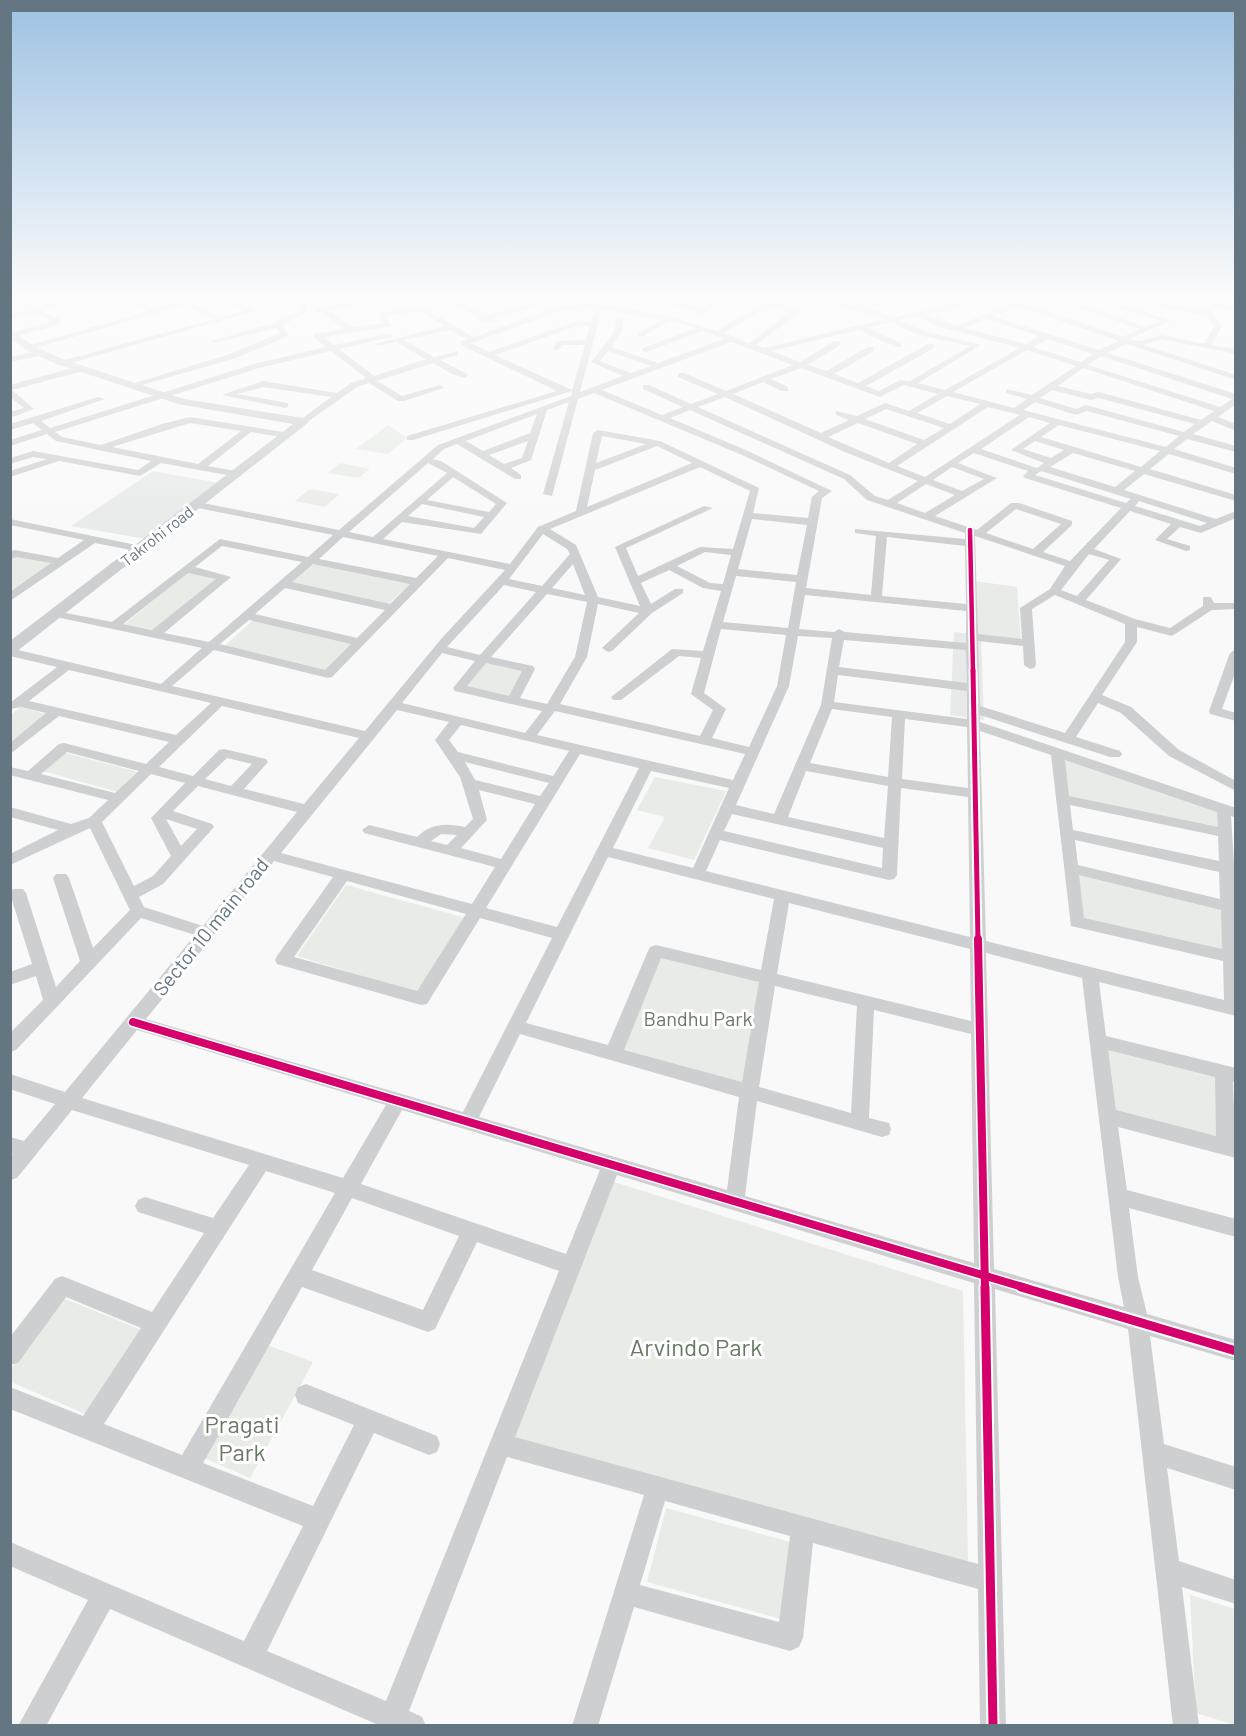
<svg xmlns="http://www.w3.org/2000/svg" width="1246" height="1736" viewBox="0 0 1246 1736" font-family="Barlow,sans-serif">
  <rect width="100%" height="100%" fill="#f9f9f9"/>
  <g fill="#e8e9e9">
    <polygon points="153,471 219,483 146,539 71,526"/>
    <polygon points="954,632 981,635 984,720 950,715"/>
  </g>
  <g fill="#e8ebe6">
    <polygon points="388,425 407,438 388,454 356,449"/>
    <polygon points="340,463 370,469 358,478 328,473"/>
    <polygon points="310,489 339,494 325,507 295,501"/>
    <polygon points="14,555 54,563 11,594 10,558"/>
    <polygon points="312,563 411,583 388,604 291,583"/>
    <polygon points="188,572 219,578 155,630 125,624"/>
    <polygon points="974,581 1017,587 1021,641 976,635"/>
    <polygon points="256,618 358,641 327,672 223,647"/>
    <polygon points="485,662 527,670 512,699 464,688"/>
    <polygon points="20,707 46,714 11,744 11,715"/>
    <polygon points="65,753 139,772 118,792 43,771"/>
    <polygon points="1063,758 1224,811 1221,829 1067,798"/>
    <polygon points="655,777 726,791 694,860 648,848 665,817 637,810"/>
    <polygon points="1077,873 1223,905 1225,952 1083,919"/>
    <polygon points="346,885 466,918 416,992 297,956"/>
    <polygon points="656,951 769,978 749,1092 613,1054"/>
    <polygon points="1104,1048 1216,1075 1219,1138 1114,1110"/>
    <polygon points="614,1182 963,1291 968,1562 514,1437"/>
    <polygon points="63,1298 144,1331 88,1415 11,1382 11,1369"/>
    <polygon points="267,1345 313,1362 250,1478 202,1457"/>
    <polygon points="666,1508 790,1542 781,1619 647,1582"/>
    <polygon points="1190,1595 1235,1609 1235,1725 1196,1713"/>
  </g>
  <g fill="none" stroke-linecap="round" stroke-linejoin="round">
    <g fill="#cecfd0" fill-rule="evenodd">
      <polygon points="18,300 24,300 37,307 64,300 74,302 43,311 61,320 61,324 13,337 10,333 51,321 35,312 10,318 10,314 29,309 18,304"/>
      <polygon points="127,300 137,300 155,309 179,300 198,300 192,303 222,317 244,311 223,300 233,300 255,311 64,365 61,365 61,361 214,319 185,305 31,349 24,347 148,311"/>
      <polygon points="297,300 305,300 307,313 282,325 288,336 236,358 135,387 128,385 230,354 280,333 276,328 215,343 211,341 275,323 280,318 299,312"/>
      <path d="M364,300h17l-51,11 23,16 30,-4 -5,-10 34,-5 -11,-8h9l64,37 89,-32 33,-1 1,-4h8l-1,4 65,12 48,15 45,-28 -7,-3h12l32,9v4l-43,32 8,3 121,-29 -50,-14 2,-5h9l-2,2c22,6 30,-2 51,-2l-26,8c8,2 15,6 22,8 14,3 62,-16 79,-16l-16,10 -28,4 31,12 54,-23 -6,-3h12l106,37 16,-8 -81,-29h11l77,27 14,-6 -62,-21h12l61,21 -40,17 1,2 9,1 20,-6 40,8h4l9,-17 -8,-10 -79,-16h17l57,10 -4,-10 39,8v4l-29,-7 15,21 -10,19 24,4v5l-75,-15 -17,6 92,30v5l-109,-36 -20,9 129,41v10l-18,13 18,7v7l-24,-10 -19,13 43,12v6l-49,-13 -13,10 62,19v6l-67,-20 -19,15 86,26v6l-92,-27 -20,16 92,29 20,-8v7l-35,15 -21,-6 -13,12 23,7v4l-4,1 -31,-11 16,-16 -41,-13 -36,38 27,10 -35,41 49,19 35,9 33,-22v-9h8l3,6h22v6l-24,1 -40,26 -35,-9v15l-35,53 29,12 48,43 57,31v10l-67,-35 -48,-43 -23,-10 -22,34 44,14 2,3 -2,3h-10l-130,-42v7l256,86v10l-5,-2 5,79v121l-137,-34 7,54 130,32v14h-3l3,76 -118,-31 9,63 109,29v18l-107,-29 9,69 9,37 89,26v21l-86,-25 14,108 72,23v23l-69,-22 12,93 57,19v24l-54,-17 17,139h-26l-45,-397 -133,-40 11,437h-26l-2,-137 -165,-46 -10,95 -4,9 -9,4 -156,-44 -36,119h-26l72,-231 -137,-38 -98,254 13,6 4,9h-45l-271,-117 -64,117h-28l70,-126 -78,-34v-24l234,99 59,-115 -293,-117v-22l73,29 58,-88 -75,-31 -48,66 -8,2v-28l45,-58 7,-3 90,36 52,-79 -66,-21 -3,-6 3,-6 7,-3 68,21 36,-53 -177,-55 -55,68 -7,2v-23l3,-3 -3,-1v-16l14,4 31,-37 -45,-15v-15l55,18 130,-157 -54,-17 -125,132 -6,2v-19l33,-33 -7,-24 -26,9v-13l22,-8 -22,-70 3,-5h10l3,4 30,94 24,-26 -27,-83 3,-4h10l3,4 24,70 37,-38 -40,-82 -80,37v-11l48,-24 -48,-13v-10l61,17 18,-6 19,-18 -98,-25v-8l18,4 31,-27 5,-1 82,21 23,-22 -110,-26 -49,38v-11l36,-30 -25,-6 -11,2v-6l47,-36 -47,-11v-8l151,36 41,-36 -146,-31 -6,-3 6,-3 56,11 108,-83 88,18 25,-22 -135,-27 -5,-3 5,-3 141,28 99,-85 133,-49 1,-5 -159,49h-6v-4l150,-45 -96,-46v-4l6,-2 -17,-9 -46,10 30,17 24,-6v4l-18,5 29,15 -4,3 -13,-4 -19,-11 -56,18 25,15 38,-11 4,3 -40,13h-6l-29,-18 -12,4 -54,38 -5,-3 2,-2 31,-23 -68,-10 -26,7 51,9v4l-3,1 -63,-13 41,-14 74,12 14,-10 13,-4 1,-2 -34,-26 -72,17 -204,64 7,5 39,8 61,-21 28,-7 100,16v4l-3,1 -36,-6 -43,34 33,6v4l-3,1 -77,-14 -21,13 -81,-15 -49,16v-6l37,-12 -14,-2 -23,7v-6l23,-7 105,19 13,-9 -95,-20 -9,-7 -37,12v-6l32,-10 -9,-7 -23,7v-6l88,-27 7,2 -64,22 9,7 204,-64 72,-17 -12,-9v-4l30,-5 -22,-17 -7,1v-4zM769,306l21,6 -41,31 -25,-10zM1018,306l101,35 -20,9 -106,-34zM595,308l-4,13 -18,1 -84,30 -18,-9 96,-34zM602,309l59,11 -22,13 -1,2 4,2 27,-16 27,7 -53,20 -1,2 4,2 57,-21 21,8 -66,24 -47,-16 11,-15 2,-13 -7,-2 -3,15 -23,30 32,14 -43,16zM418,311l27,15 -71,18 4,2 18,-4 30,17 -52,17 -35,-27 53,-12v-4l-58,12 -10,-8 67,-11 -5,-10zM917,316l19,10 84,22 -75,42 -27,-7 63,-38 -58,-14 -24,-11zM986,319l53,17 -13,8 -61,-16zM891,322l27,13 52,11 -60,35 -10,-1 -21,11 -13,-5 68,-38v-4h-6l-70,39 -24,-9 40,-23v-4h-6l-42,24 -18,-6 32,-20v-4h-6l-34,21 -29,-11 88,-21 36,17h6v-4l-33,-15zM577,326h13l-4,14 -29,1 -4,8 4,2 6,-6h22l-13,45 -77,-35zM1047,339l46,15 -12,8 -48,-15zM731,342l62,23 -67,26 -42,-18h-6v4l40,17 -27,10 -42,-19h-6v4l40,18 -21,8 -60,-25zM1027,350l49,16 -44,29 -26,-6v4l21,6 -13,9 -61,-16zM608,351l43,15 -20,7 -31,-12zM1101,356l131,43 -12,8 -132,-42zM801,368l79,29 24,-12 34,9 -29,17 -24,-8 -28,13 -21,-5v4l13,5 -28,13 -88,-39 30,-12 19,9h6v-4l-17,-8zM1083,368l131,43 -13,9 -102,-28 -8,2 -33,-8zM1052,390l39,10 8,-2 96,26 -11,8 -98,-27 -10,4 -36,-11zM594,393l148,62 77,36 -7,6 -4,21 -55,-5 6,-25 -99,-47 -62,-11 -5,3 -17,78 -38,16 -28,37 -127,-25 19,-17 79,12 26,-31 -66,-42 -8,-2 11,-10 13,-5 58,35h6v-4l-10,-7 20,-8 16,-50 22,-8 -26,92 9,2 26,-97zM947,396l33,8 -30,20 -33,-11zM725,397l122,56 71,28 -30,19 -13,-4 -25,-21 -152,-68zM1035,402l41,13 11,-4 92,25 -13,11 -143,-37zM988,407l32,8 -95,62 -28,-11zM886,409l58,19 -20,12 -59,-21zM690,410l154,69 23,21 98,33v6l-110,-10v4l21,3 -5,59 -65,-7 16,-90 10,-7 -84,-40 -78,-33zM537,414l-7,19 -47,18 -17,-10zM1029,417l21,6 -39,27 33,13 -7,5 -56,-19zM190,423l51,8 -43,33 -86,-17zM858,423l59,21 -28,19 -61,-26zM1059,425l101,26 -19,16 -100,-30zM602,436l44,8 -50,19zM528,441l-6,17 -18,6 -15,-9zM1035,441l29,9 -13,8 -28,-9zM657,446l35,17 -105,44 8,-37zM974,453l54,18 -5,5 2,2 96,30 -51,53 -27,-9 29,-27v-4l-53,-18h-8l-34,27 -42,-14 62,-38 -39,-15zM1073,453l62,18 -20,16 -65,-20zM428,463l19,10 -74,64 -24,-5zM700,467l50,24 -17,58 -33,-2 -62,29 -12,-28 87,-40 -9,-2 -89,41 25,59 -42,-9 -22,-52 -26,-16zM952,467l32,12 -22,12 -29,-11zM1041,471l90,28 -5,4 -91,-28zM453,477l43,27 -7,8 -62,-12zM926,484l29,11 -30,18 -28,-10zM1139,501l68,22 -7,3 -65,-20zM422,504l62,13 -10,11 -66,-12zM1016,509l45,15 -28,25 -47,-16zM752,519l55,6 -10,50 -59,-6zM543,534l24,15 3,5 -28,32 -33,-7zM975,536l90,30 -15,23 -30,19 2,31 -44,-5zM343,537l95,19 -22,22 -97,-19zM887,537l78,9 1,58 -84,-8zM222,546l80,16 -93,80 -45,-9 67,-56 -36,-10zM705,552l26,3 -8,29 -13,-1 -33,-17zM1089,554l20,6 -32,36 -16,-6zM448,558l57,12 -63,68 -77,93 -193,-45 42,-36 114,28 4,-1zM313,564l97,20 -20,20 -98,-22zM573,564l12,31 -33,-7zM669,570l34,18 18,3 -18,60 -31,-2 -61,48 2,3h8l58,-44 22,2 -10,36 22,16 -13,26 -140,-32 27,-47 11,-53 41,9 -37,35 6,4 4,-1 40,-38 31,-20v-4h-8l-24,15 -10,-21zM188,573l28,6 -64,51 -29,-6zM736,576l60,6 -8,46 -65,-6zM504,585l32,7 -56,63 -33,-8zM285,588l100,22 -28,28 -102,-24zM547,594l40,8 -12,55 -28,47 -27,-6 15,-29 -2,-3 -42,-9zM805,595l161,16v32l-121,-11 -6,-3 -5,3 -35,-3zM1055,595l70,29v18l-60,91 -85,-27 -2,-65 45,5 1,19 6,4 4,-1 2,-3 -4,-56zM249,620l102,24 -26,26 -105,-26zM721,629l65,6 -9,51 -28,61 -37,-9 14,-29 -22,-16zM798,636l34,2 -11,67 -47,109 -38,-9 53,-119zM844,640l122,10 1,33 -128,-16zM442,653l33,8 -22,27 2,3 87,20 -17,22 -123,-30zM486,663l36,8 -13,25 -42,-10zM69,670l142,33 -35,32 -147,-34zM838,675l129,16v28l-133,-17zM222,706l137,32 -55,66 -60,-15 24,-27 -2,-3 -42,-10 -5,1 -26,26 -34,-9zM832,709l60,8 -4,60 -78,-14zM397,710l52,12 -14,18 25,37 13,42 -8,8c-19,-4 -34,-4 -48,10l-48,-12 -7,5 2,3 131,34 -23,37 -191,-51zM555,711l190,43 -12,26 -196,-45zM905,719l62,8 1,61 -66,-9zM461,725l108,26 -16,25 -95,-24 -9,-12zM980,731l71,24 20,171 152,35 1,39 -238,-59zM67,752l72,19 -24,22 -74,-19zM580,754l59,14 -82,159 -71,-19zM227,758l25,6 -21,22 -26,-7zM1065,760l152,52 1,15 -149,-31zM465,762l84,21 -9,13 -65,-16zM651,771l78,17 -36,80 -80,-20zM806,771l82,15 -4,52 -96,-21zM151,774l34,9 -34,35 20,38 -18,20 -19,10 -32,-64zM198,786l99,26 -94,114 -59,-19 -5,-10 24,-13 51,-57 -2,-3 -39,-13zM901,788l67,9 2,140 -264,-66 14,-31 169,40 5,-1 3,-4zM479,790l56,14 -34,55 -40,-11 26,-28zM1070,805l148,31 1,25 -146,-31zM732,814l151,34 -1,20 -158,-37zM166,819l31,10 -16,17zM441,834l16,1 -10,10 -16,-4zM1075,840l144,32 1,27 -142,-34zM608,857l166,42 -13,71 -105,-25 -6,2 -2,4 -40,94 -82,-22zM274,861l59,16 -56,79 -2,4 2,4 144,41 6,-1 53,-86 72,20 -89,174 -317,-93zM1079,875l142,35 1,39 -138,-31zM347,881l119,33 -49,77 -123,-34zM789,903l181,46 1,72 -194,-47zM986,953l96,25 36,299 6,30 -130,-38zM661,958l98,24 -17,100 -118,-32zM775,986l82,20 -6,107 -92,-26zM874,1010l97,24 3,229 -229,-67 12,-95 125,36 7,-2 2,-6 -2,-6 -20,-5zM137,1030l249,75 -43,73 -261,-80zM520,1034l219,63 -12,93 -248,-73zM1108,1050l107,27 1,59 -100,-26zM402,1110l198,60 -34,84 -205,-70zM266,1171l69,22 -153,262 -78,-31zM617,1175l357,108 4,281 -463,-127zM352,1198l107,38 -36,74 -111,-40zM477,1242l82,29 -173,430 -119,-50 107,-218 55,22 8,-3 3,-8 -3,-8 -131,-52 -8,3 -3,8 3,8 56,22 -41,81 -110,-43 99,-176 126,45 7,-3zM665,1501l125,35 -11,86 -139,-37z"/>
      <polygon points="448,300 457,300 486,315 542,300 555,300 493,318 497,321 493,323 480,320"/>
      <polygon points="643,300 661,300 705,308 717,300 726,300 699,316 695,314 699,311"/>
      <polygon points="40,351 43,351 43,355 10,362 10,357"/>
      <polygon points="80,366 83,367 83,371 12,390 34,409 10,418 10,412 24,408 10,397 10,385"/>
      <polygon points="10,519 141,546 146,549 141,552 95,543 10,601 10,592 51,563 17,557 10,559 10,551 15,550 58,558 84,540 10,525"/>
      <polygon points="1236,649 1236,671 1222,709 1236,713 1236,721 1210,714 1209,711 1230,653"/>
    </g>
    <polygon fill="#cecfd0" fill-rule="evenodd" points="10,330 36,347 65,360 184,399 303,418 309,422 16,652 10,654 10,641 293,424 178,404 57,364 28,351 10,338"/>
    <g stroke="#fff" stroke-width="8">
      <polyline id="cycleway-far3" points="970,530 973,672"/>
    </g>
    <g stroke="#fff" stroke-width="9">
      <polyline id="cycleway-far2" points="973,670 978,941"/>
    </g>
    <g stroke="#fff" stroke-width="11">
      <g id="cycleway-far1">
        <polyline points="978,939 985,1288"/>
        <polyline points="133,1022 1026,1288"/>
      </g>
    </g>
    <g stroke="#fff" stroke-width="13">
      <g id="cycleway">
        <polyline points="985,1287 993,1726"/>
        <polyline points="1021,1287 1236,1351"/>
      </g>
    </g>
    <use href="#cycleway-far3" stroke="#d6006c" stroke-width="4.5"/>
    <use href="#cycleway-far2" stroke="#d6006c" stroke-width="5"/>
    <use href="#cycleway-far1" stroke="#d6006c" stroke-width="8"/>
    <use href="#cycleway" stroke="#d6006c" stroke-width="9"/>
  </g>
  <linearGradient id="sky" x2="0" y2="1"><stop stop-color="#9dc2e2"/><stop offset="0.55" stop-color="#fcfcfc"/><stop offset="1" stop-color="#fcfcfc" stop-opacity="0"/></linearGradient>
  <rect width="1246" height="543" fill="url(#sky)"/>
  <g text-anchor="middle" stroke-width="6" stroke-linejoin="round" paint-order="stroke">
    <g font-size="16" fill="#657683" stroke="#fff">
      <text transform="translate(157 536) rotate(-38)" y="6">Takrohi road</text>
    </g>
    <g font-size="20" fill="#657683" stroke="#fff">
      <text transform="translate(211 927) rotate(-51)" y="7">Sector 10 main road</text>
    </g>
    <g font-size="20" fill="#687a64" stroke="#fff">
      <text x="698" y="1026">Bandhu Park</text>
    </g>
    <g font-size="24" fill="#687a64" stroke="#fff">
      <text x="696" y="1356">Arvindo Park</text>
      <text x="242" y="1433">Pragati<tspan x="242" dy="28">Park</tspan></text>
    </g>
  </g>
  <rect width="1246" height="1736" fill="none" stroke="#657683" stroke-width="24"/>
</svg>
